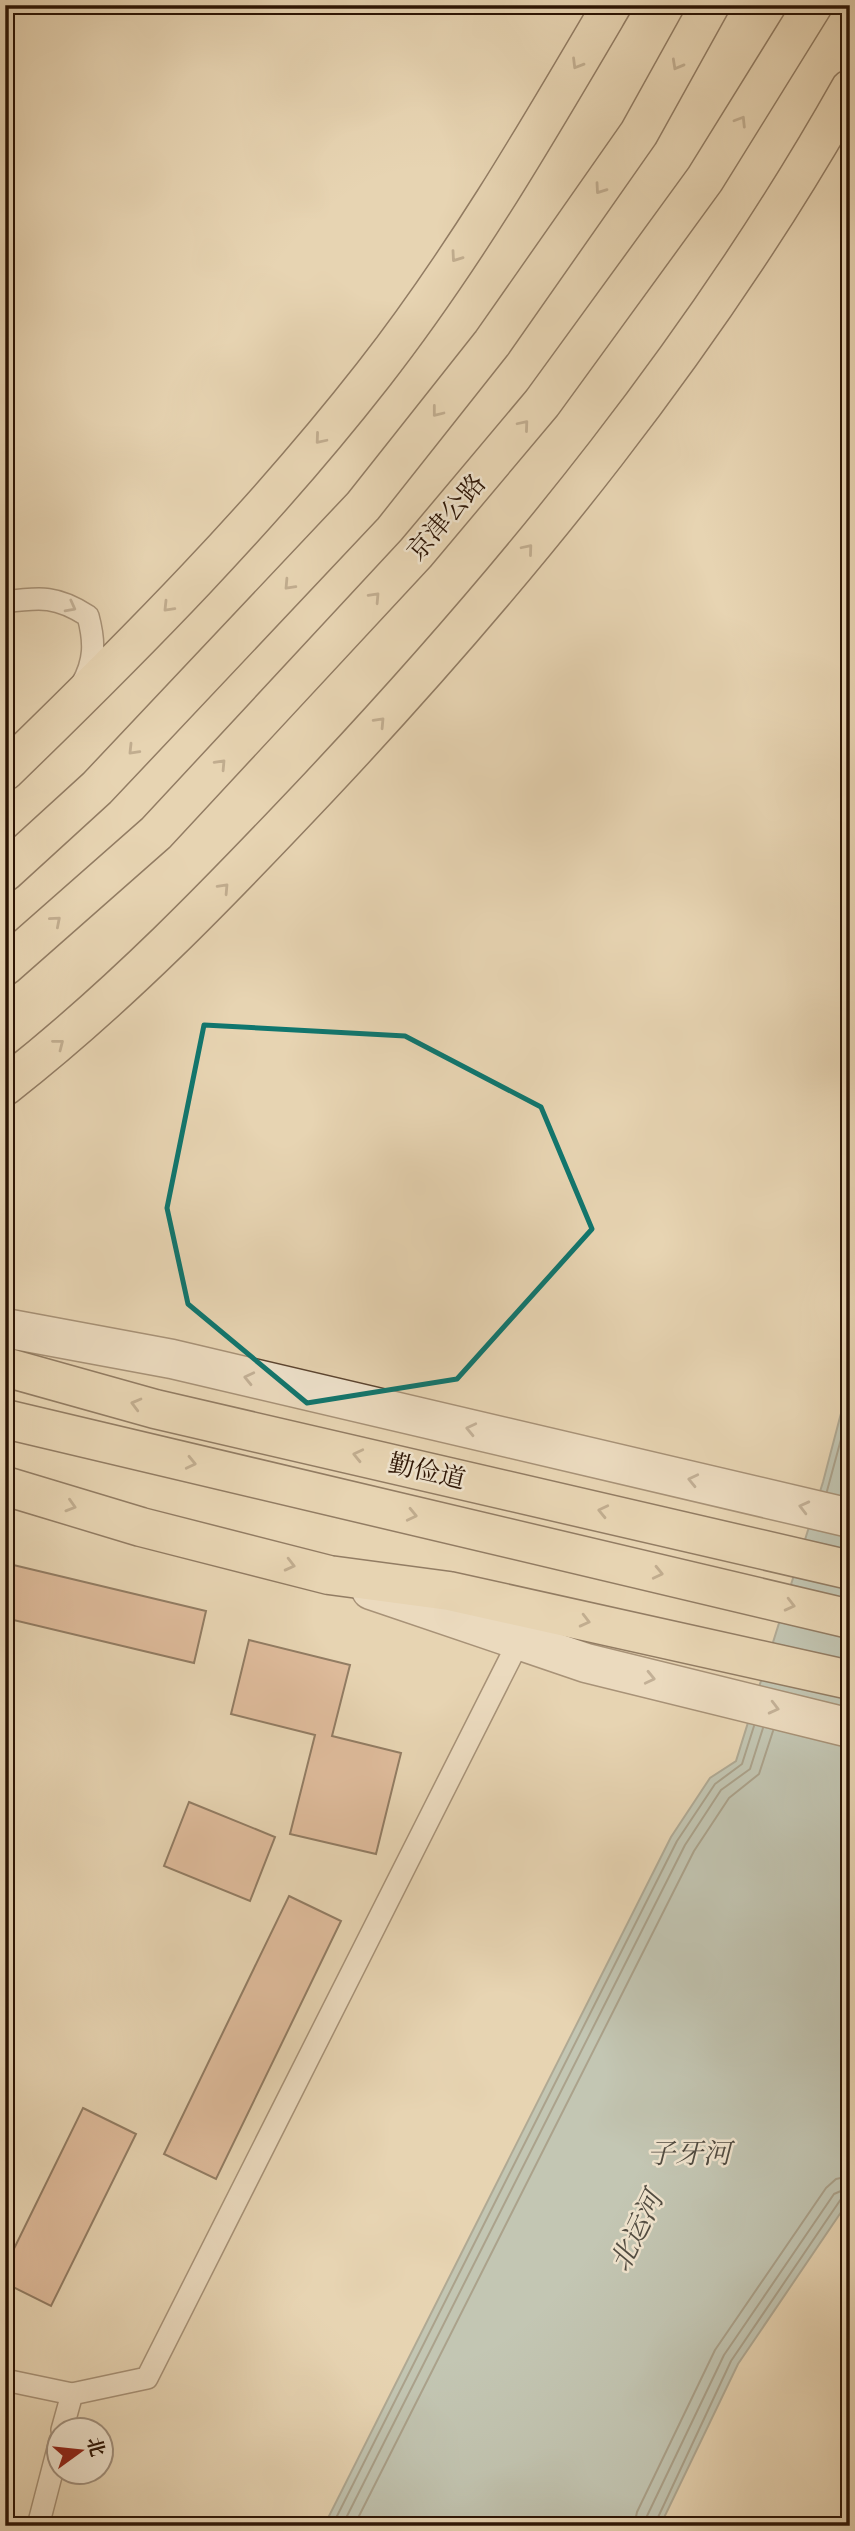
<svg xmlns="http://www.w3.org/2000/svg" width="855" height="2531" viewBox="0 0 855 2531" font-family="'IM FELL English','Noto Serif SC',serif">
  <rect width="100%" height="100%" fill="#e7d4b2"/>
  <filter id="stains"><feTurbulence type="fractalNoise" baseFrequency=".00286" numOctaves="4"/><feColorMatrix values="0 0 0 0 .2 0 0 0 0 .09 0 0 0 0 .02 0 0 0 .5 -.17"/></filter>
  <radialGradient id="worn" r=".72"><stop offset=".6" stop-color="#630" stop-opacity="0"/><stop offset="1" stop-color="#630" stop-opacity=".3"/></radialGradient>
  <polygon fill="#98b7b4" stroke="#6d766e" stroke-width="2" points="850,1379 850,2199 738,2364 660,2526 324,2526 671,1837 710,1778 736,1761 823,1482"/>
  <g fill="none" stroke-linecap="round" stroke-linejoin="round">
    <g stroke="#62665c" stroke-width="2">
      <polyline points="827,1491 850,1406"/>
      <polyline points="332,2526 677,1841 715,1784 742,1764 754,1726"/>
      <polyline points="342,2526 685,1845 721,1790 750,1769 763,1728"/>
      <polyline points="354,2526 694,1851 729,1798 759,1774 773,1731"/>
      <polyline points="634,2526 637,2512 715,2350 826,2188 836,2179 850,2176"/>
      <polyline points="645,2526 647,2516 724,2355 834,2194 850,2187"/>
      <polyline points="654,2526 731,2361 841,2199 850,2196"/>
    </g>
  </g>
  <g fill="#d69f82" stroke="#2c1404" stroke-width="2">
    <polygon points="5,1563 206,1611 194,1663 5,1618"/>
    <polygon points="249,1640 350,1665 332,1736 401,1753 376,1854 290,1834 315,1735 231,1714"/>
    <polygon points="189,1802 275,1837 250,1901 164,1866"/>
    <polygon points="289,1896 341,1921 216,2179 164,2154"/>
    <polygon points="83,2108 136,2134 51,2306 5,2283 5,2267"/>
  </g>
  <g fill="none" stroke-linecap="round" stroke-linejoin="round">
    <g stroke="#5b4430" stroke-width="24">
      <g id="service">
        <path d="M5,602c36,-5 52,-6 83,14 7,26 7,45 -6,68"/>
        <polyline points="5,2380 72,2394"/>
        <polyline points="62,2430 72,2394 147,2378 523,1633"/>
        <polyline points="38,2526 60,2441"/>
      </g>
    </g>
    <g stroke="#5b4430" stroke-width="41">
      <g id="tertiary">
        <polyline points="5,1328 172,1359 850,1518"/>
        <polyline points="371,1590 586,1663 850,1728"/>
      </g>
    </g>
    <g stroke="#2c1404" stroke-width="41">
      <g id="primary">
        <path d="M5,771c129,-125 257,-254 368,-396 90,-115 165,-244 239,-370"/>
        <path d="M5,1086c115,-90 215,-194 315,-300 199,-212 387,-443 530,-697"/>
        <polyline points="5,1486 141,1527 329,1575 449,1591 850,1680"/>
      </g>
    </g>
    <g stroke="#2c1404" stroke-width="41">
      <g id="trunk">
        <polyline points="5,872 97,788 363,506 492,343 639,133 710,5"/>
        <polyline points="5,966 156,833 416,553 542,403 705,179 813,5"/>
        <polyline points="5,1367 155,1409 850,1570"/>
        <polyline points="5,1419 850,1619"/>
      </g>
    </g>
    <use href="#service" stroke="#efe3cd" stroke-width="21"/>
    <use href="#tertiary" stroke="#efe3cd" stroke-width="38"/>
    <use href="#primary" stroke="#e7d4b2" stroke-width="38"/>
    <use href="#trunk" stroke="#e7d4b2" stroke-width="38"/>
  </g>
  <defs><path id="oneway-chevron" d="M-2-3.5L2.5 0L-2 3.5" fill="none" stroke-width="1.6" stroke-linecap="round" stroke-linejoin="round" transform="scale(1.75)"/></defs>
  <g stroke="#937e64">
    <use href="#oneway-chevron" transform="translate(577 64) rotate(121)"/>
    <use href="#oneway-chevron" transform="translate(677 65) rotate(119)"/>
    <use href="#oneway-chevron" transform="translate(741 121) rotate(-58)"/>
    <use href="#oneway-chevron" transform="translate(600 189) rotate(125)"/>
    <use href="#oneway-chevron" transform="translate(456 257) rotate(125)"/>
    <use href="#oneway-chevron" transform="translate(437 412) rotate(128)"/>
    <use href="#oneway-chevron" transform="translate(524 425) rotate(-50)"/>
    <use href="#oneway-chevron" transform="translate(320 439) rotate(130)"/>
    <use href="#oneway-chevron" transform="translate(528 549) rotate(-50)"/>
    <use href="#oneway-chevron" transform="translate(289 585) rotate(133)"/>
    <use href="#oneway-chevron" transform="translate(375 597) rotate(-47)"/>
    <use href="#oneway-chevron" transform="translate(168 607) rotate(134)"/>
    <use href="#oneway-chevron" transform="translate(380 722) rotate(-47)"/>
    <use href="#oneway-chevron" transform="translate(133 750) rotate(134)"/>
    <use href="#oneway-chevron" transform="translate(221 764) rotate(-47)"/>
    <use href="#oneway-chevron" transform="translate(224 888) rotate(-47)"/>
    <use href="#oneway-chevron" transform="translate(56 921) rotate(-41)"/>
    <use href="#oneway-chevron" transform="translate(59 1044) rotate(-38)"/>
    <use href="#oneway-chevron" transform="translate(136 1404) rotate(-165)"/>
    <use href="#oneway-chevron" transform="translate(358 1455) rotate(-167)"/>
    <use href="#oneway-chevron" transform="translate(191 1463) rotate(13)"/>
    <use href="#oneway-chevron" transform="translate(71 1506) rotate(17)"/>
    <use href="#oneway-chevron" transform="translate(603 1511) rotate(-167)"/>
    <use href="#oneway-chevron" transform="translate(412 1515) rotate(13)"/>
    <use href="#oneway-chevron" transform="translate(290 1565) rotate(14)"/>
    <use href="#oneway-chevron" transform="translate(658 1573) rotate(13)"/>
    <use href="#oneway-chevron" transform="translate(790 1605) rotate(14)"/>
    <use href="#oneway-chevron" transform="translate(585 1621) rotate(14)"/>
  </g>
  <g stroke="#978673">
    <use href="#oneway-chevron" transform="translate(71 607) rotate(28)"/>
    <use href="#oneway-chevron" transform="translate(249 1378) rotate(-167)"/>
    <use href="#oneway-chevron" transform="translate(471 1429) rotate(-167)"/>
    <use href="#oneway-chevron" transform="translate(693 1480) rotate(-167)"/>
    <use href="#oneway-chevron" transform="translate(804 1507) rotate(-166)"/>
    <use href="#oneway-chevron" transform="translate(650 1678) rotate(13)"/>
    <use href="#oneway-chevron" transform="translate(774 1708) rotate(14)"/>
  </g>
  <path d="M0 0H855V2531H0ZM204,1025l201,11 136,71 51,122 -135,150 -150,24 -119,-99 -21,-96z" fill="#e7d4b2" fill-opacity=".55" fill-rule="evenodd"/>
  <path fill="none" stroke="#0f766e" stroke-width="5" stroke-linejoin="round" d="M204,1025l201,11 136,71 51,122 -135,150 -150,24 -119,-99 -21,-96z"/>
  <g text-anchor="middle" stroke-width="5" stroke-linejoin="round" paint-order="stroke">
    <g font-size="26" fill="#2c1404" stroke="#efe3cd">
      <text transform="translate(446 517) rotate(-49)" y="9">京津公路</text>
      <text transform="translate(427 1471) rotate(13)" y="9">勤俭道</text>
    </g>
    <g font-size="28" font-style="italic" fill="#524d42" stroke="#efe3cd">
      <text x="689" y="2163">子牙河</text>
      <text transform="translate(636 2231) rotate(-64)" y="10">北运河</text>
    </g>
  </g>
  <rect width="855" height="2531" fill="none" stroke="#e7d4b2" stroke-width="28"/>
  <rect x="7" y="7" width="841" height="2517" fill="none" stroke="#2c1404" stroke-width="3.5"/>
  <rect x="14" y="14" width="827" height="2503" fill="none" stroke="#2c1404" stroke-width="2"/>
  <g transform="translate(80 2451) rotate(75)"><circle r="33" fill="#efe3cd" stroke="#a1907d" stroke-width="2"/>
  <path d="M0-5L12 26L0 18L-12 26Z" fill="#8f2418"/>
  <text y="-10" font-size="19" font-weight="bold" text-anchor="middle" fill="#2c1404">北</text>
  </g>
  <rect width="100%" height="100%" filter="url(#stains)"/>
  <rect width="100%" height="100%" fill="url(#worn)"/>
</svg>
